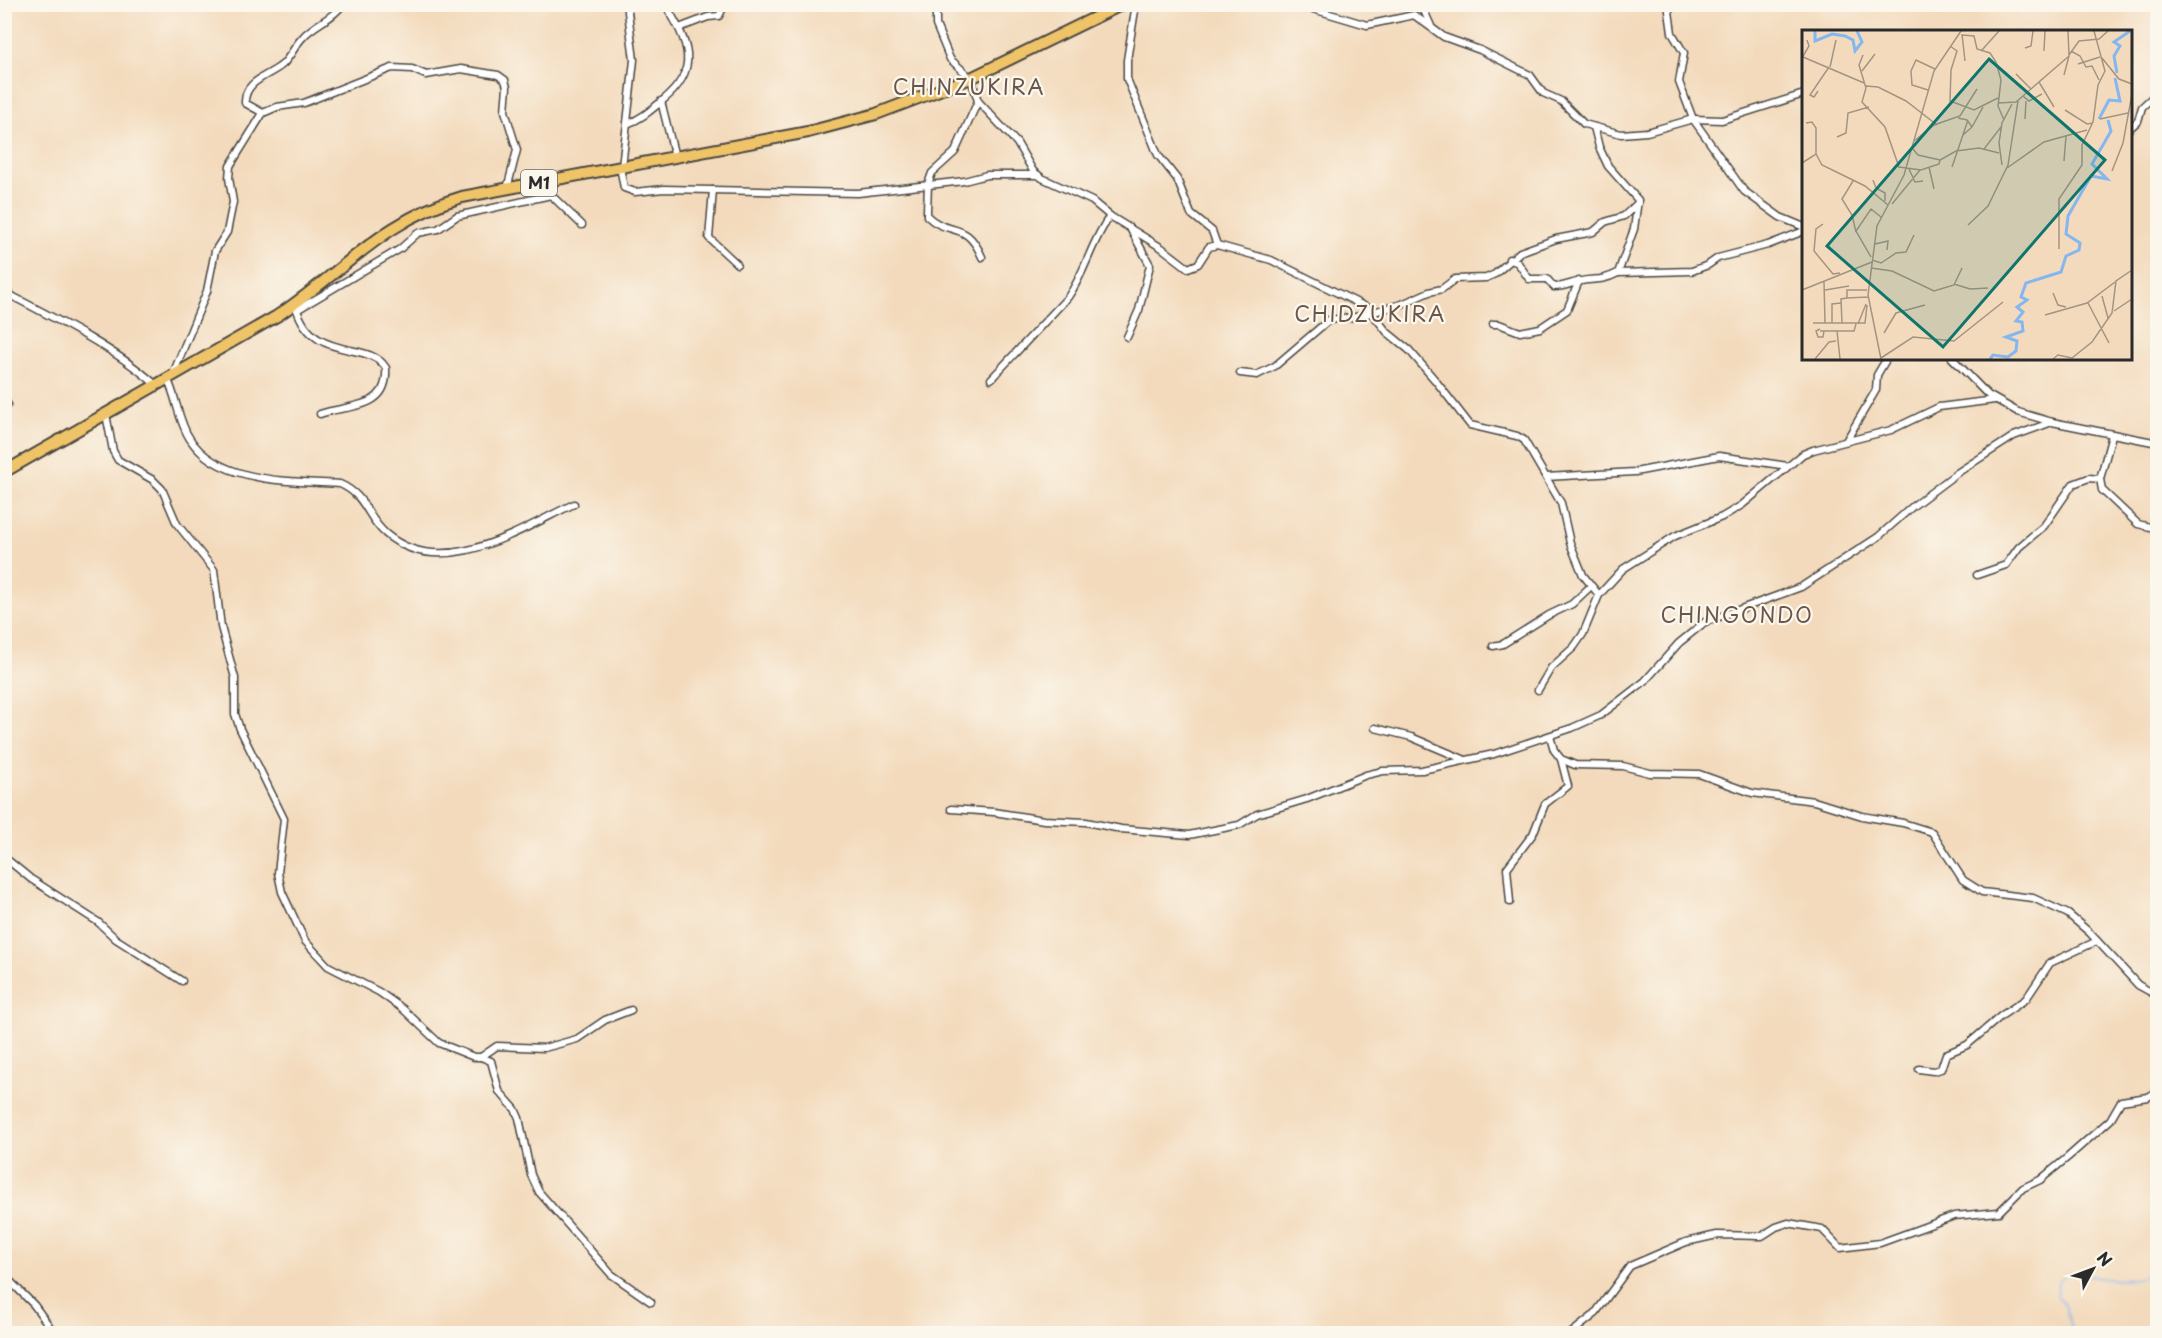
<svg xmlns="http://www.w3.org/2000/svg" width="2162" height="1338" viewBox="0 0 2162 1338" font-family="'Playpen Sans',sans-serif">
  <rect width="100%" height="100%" fill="#fbf7ec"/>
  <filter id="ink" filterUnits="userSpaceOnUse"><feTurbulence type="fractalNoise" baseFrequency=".0167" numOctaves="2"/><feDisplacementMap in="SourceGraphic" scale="12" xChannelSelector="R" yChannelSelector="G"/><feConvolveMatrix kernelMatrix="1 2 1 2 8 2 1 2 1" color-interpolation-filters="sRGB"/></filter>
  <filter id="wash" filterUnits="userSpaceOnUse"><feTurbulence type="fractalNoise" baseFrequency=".008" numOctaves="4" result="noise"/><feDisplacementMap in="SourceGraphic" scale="24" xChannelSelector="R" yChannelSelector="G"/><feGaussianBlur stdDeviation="1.35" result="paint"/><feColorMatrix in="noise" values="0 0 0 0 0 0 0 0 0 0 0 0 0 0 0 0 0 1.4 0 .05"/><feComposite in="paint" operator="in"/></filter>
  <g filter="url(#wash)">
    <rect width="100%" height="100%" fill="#f3dabc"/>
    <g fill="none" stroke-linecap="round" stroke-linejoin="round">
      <path stroke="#84b6f0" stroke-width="1.5" d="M2072,1334l-6,-27 -9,-11 2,-14 9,-9c17,0 17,2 32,5 19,4 39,1 58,-4"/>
    </g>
  </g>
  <g filter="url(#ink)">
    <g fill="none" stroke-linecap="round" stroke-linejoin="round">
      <g stroke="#494541" stroke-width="9">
        <g id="street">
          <polyline points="932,4 936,12"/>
          <polyline points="941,4 936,12 936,25 950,59 971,78 978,101 1017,143 1033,171 1042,178 1092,201 1110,216 1162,248 1188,268 1198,264 1209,247 1217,245 1271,260 1368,308 1387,332 1409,350 1435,380 1470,425 1517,436 1524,440 1561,503 1570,543 1583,575 1599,595"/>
          <polyline points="1136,4 1127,60 1127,79 1158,155 1177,179 1191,214 1212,231 1217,245"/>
          <polyline points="1296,4 1367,25 1414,15 1444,37 1480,50 1530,75 1543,93 1561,101 1584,124 1621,134 1647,132 1693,119 1722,120 1804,94"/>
          <polyline points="1421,4 1431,26"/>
          <polyline points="1668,4 1672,33 1684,53 1679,82 1693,119 1744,191 1780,217 1804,227"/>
          <polyline points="679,28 708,17 719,16 725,4"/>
          <polyline points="661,101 675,157"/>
          <path d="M978,101l-23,51 -23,21 -4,11 -1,27v5c22,21 39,3 55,41"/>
          <path d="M263,113l-18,-10c-1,-23 25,-27 38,-39 8,-8 12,-19 20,-27 11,-13 30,-18 40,-33"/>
          <path d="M627,124c14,-5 24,-14 35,-23 40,-32 26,-59 3,-97"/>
          <polyline points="2130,128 2138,121 2142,107 2158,92"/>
          <polyline points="620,167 624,188 635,192 664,189 858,193 964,181 987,175 1038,175"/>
          <polyline points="622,167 634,60 627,4"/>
          <polyline points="550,181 551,195 582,225"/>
          <polyline points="713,190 709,238 737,264"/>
          <path d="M1509,259l9,4 11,16h18l7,8c9,0 15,-3 23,-5 19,-5 21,1 41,-9l16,-44 4,-29 -30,-34 -9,-19 -5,-20"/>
          <polyline points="1618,273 1692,271 1708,265 1718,258 1768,245 1804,231"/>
          <path d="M4,292c50,26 111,56 152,93"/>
          <path d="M296,307c17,57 73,32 90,61 3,43 -38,36 -66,46"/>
          <polyline points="297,310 400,249 418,233 438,229 457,216 551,195"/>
          <polyline points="1493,324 1499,324 1520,332 1540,328 1567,310 1579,281"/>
          <polyline points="1127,337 1139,310 1150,265 1130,228"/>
          <polyline points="1952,358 1988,395 2018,412 2052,422 2158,443"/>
          <polyline points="1240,373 1257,375 1275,366 1329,320 1356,317 1402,304 1429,292 1442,289 1455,279 1486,278 1495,274 1520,252 1556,239 1593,232 1605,222 1624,216 1638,203"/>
          <polyline points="173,374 207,291 215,251 227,232 233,202 229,178 230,166 263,113 277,107 304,103 392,68 412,69 426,75 461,69 498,75 505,80 507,87 505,111 517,150 507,189"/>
          <path d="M167,378c10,20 11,43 23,61 29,45 103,42 150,45 27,12 26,33 46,50 57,48 134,-5 188,-30"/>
          <path d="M991,379l77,-82c18,-26 23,-55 42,-81"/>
          <polyline points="4,399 8,405 4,410"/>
          <polyline points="106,414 113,451 118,460 153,480 162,489 177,524 214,570 221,627 235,678 235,714 240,729 284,819 278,873 282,892 305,941 328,966 379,992 403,1009 439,1043 474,1057 481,1057 497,1046 544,1048 559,1044 577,1039 605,1020 631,1010"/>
          <polyline points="2112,435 2100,479 2102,490 2138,524 2158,529"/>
          <polyline points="1846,441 1876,390 1877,375 1887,358"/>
          <polyline points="1546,477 1635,472 1719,456 1788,466"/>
          <polyline points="2155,494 2155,517 2158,526"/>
          <polyline points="1977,575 2006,565 2019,547 2044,526 2073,484 2089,478 2100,479"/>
          <polyline points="1493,646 1503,644 1549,615 1572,604 1591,586"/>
          <polyline points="1538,690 1551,668 1574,647 1583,634 1599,595 1623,569 1675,536 1722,517 1742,505 1803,454 1813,450 1891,430 1939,407 1995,400"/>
          <polyline points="1375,728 1411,737 1463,759"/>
          <polyline points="1550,736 1554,750 1561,759 1575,765 1623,766 1650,773 1699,774 1752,793 1814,801 1862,816 1903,823 1932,832 1963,880 1982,892 2033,898 2068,914 2089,932 2138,985 2158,996"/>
          <polyline points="951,809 994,812 1044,820 1086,822 1121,829 1189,835 1239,825 1257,814 1307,799 1366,775 1383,771 1422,770 1494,754 1572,728 1601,715 1645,681 1679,643 1705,622 1801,587 1878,537 1913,506 1957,473 2014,436 2052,422"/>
          <polyline points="4,857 31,879 98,922 116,939 182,981"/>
          <polyline points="1510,902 1507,868 1533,834 1545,804 1568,786 1561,759"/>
          <polyline points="481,1057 491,1061 499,1091 515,1109 519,1118 531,1175 539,1192 611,1274 651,1302"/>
          <polyline points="1919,1069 1933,1071 1941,1069 1946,1054 1967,1045 2001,1016 2026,999 2050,963 2097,941"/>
          <polyline points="4,1275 34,1305 55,1334"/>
          <polyline points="1570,1334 1594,1315 1630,1266 1686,1242 1717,1235 1762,1236 1776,1227 1788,1223 1822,1229 1840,1248 1880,1243 1954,1216 1999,1212 2023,1188 2040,1180 2068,1157 2110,1120 2121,1101 2148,1097 2158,1091"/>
        </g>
      </g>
      <g stroke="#494541" stroke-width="14">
        <path id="highway" d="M4,472l273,-156c65,-43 107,-97 185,-119l346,-65 68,-18 95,-36 152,-74"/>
      </g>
      <use href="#street" stroke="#fff" stroke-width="6"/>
      <use href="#highway" stroke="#efc469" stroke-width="10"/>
    </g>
  </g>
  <g text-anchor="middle" stroke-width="4.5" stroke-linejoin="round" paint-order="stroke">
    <rect fill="#fbf7ec" stroke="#696865" stroke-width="1.5" x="521" y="170" width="36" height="26" rx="4.5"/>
    <g font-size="16" font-weight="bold" fill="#2b2b2b">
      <text x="539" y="189">M1</text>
    </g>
    <g font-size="21" letter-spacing="1.5" fill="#6b564d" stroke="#fbf7ec">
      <text x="969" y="95">CHINZUKIRA</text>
      <text x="1370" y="322">CHIDZUKIRA</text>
      <text x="1737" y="623">CHINGONDO</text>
    </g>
  </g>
  <g transform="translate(1802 30)">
    <rect width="330" height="330" fill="#f3dabc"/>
    <path fill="none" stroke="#84b6f0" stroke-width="3" d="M13,1v10l17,-7 13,2 8,4 2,11 7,-9 -5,-11M315,43l-3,-17 6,-10 -6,-4 16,-11M297,89l10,-19 11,1 -5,-23M188,329l3,-4 15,2 8,-6 1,-10 -11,-4 17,-6 -1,-9 -6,-1 7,-9 -6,-5 10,-7 -6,-3 5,-14 35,-11 5,-16 13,-6 1,-7 -14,-9 2,-18 23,-40 16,3 -15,-15 19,-33 -3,-11"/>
    <path fill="none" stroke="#a39482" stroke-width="1.5" d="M160,4l3,27M160,5l12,1 3,13 13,4 6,9 5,18 -3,26 6,14M148,16l7,5 -6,19 -1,31 24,9 24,-12M223,18l6,-2 2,-15M180,20l17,-19M242,21l1,-20M269,21l9,5 6,11 6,-1 7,14M61,25l-4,10 7,23 -4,14 23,25 14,40 22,3 18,-6 1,-4 16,-9 23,-3 20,5M267,25l10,-14 20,-2 9,-8M1,27l61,26M0,28l7,-12 -2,-6M300,28l17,21 13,5M276,34l22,-7M28,37l6,-27M60,41l13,-17M214,44l15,15M262,45l5,-19M237,52l15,25M64,56l12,1 28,14 31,24M126,60l-16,-5 -1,-14 5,-11 19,9M16,61l-4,6 -4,-2 19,-28M221,66l6,5 13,-7M196,73l18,-1 53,-46 -1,-25M263,80l22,14 6,-1M156,88l9,2 5,7 -9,8M223,89l1,-18M298,89l28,-6M4,93l6,-1 4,6v26M170,97l11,-20M35,107l9,-4 2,-20 21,-6M112,111l20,-16 26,-9 17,-27M111,119l5,6 22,5M182,119l17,-22M262,131l2,-25M0,133l14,-9 6,11 43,21 23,19M200,135l-3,-22 3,-20 10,-19M127,137l5,22M150,137l16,-47M205,138l37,-26 43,-12M107,139l6,13 8,-1M310,141l11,-28 9,-49M71,150l3,8 9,5v8M51,151l-11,18 10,16 4,17M90,174l28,-34M21,194l-7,5 -2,22 19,23 7,-1M166,195l20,-19 20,-41 10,-64M73,214l13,-3 -1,9M257,219v-50l23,-34v-20l11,-23 5,-37 7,-14 -11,-40M69,227l-15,-26 15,-22 10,8M70,230l9,3 15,-10 10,-1 8,-17M69,238l21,3 42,20 20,-6 8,-17M22,252l1,41M152,254l16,5 18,-1M0,260l70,-28M23,260l24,-4M65,260h-20v8l21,-1M251,263l5,12 8,2M300,266l6,22M286,273l21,40M312,281l18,-12M243,285l42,-12 28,-21M11,293h29l-1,-24 6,-1M30,293v-19l9,-1M40,293h23l2,-18M56,294l8,-20M18,299l-4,2 2,6h5l1,-6M18,301h34l2,-7M35,301l3,28M82,303l12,-20 29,-8M79,328l32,-21 41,4 49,-39M13,329l14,-17 7,-1M79,329l-13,-64 9,-69 27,-51 30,-104 27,-40M251,329l5,-4 14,3 20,-16 20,-29 4,-32 16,-11"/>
    <path fill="#0f766e" fill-opacity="0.15" stroke="#0f766e" stroke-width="3" d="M187,29l116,101 -162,187 -116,-101z"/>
    <rect width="330" height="330" fill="none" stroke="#2b2b2b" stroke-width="3"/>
  </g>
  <rect width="2162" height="1338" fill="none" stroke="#fbf7ec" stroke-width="24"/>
  <g transform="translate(2093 1269) rotate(49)" stroke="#fbf7ec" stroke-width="4.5" paint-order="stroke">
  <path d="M0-4.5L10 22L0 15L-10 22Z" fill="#2b2b2b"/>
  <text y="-9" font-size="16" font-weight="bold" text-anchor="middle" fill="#2b2b2b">N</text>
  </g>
</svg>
